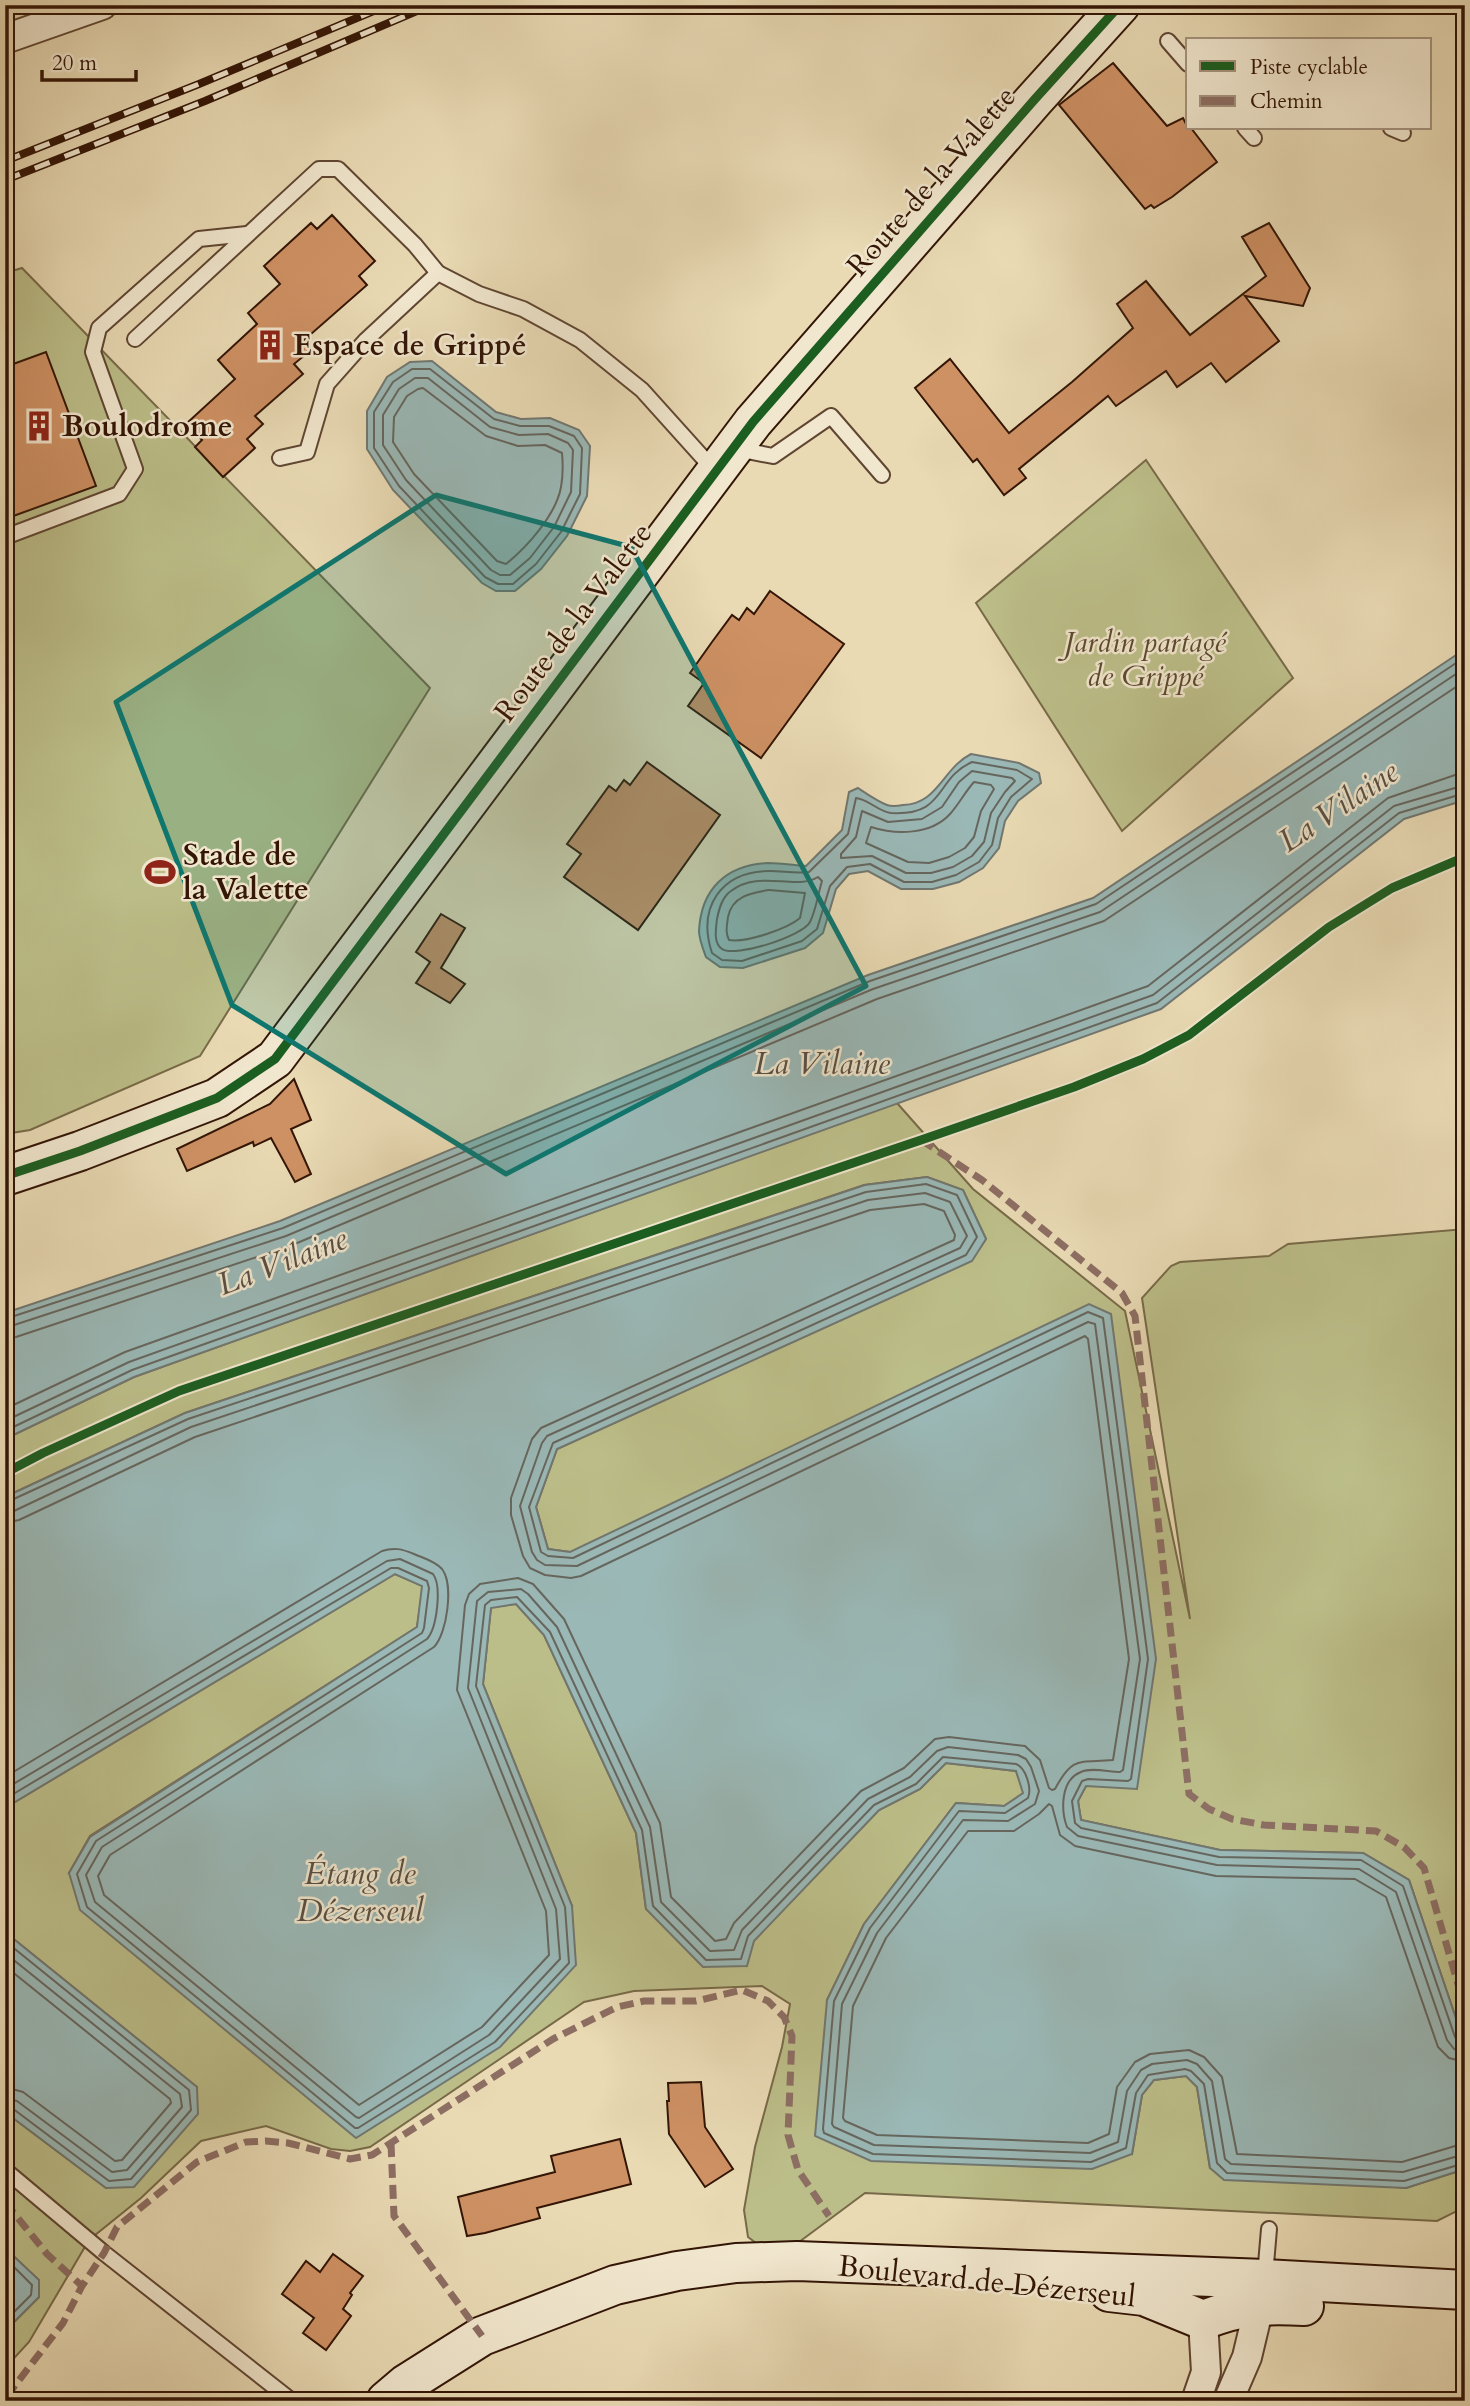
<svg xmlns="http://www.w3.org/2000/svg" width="1470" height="2406" viewBox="0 0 1470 2406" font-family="Cardo,serif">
  <rect width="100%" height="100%" fill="#e9dab4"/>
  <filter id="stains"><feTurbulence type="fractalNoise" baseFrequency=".00286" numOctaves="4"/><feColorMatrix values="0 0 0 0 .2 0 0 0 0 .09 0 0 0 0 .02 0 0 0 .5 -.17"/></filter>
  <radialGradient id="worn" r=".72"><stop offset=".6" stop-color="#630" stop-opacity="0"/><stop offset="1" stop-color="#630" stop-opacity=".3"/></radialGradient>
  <g fill="#bcbe89" stroke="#786a48" stroke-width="2">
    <polygon points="22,268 430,688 200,1056 30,1130 5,1134 5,273"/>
    <polygon points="1146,460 1293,678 1122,831 976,603"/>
    <polygon points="897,1103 973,1189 1125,1311 1190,1619 1142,1298 1171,1266 1180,1262 1269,1256 1288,1244 1465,1229 1465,2045 1409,1880 1363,1853 1220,1850 1081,1820 1078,1801 1086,1786 570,1552 548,1549 536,1507 557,1449 971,1261 986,1239 963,1190 927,1177 864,1185 185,1413 5,1497 5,1439 134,1377"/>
    <polygon points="395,1574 423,1586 417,1627 90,1836 69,1873 572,1906 483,1684 491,1607 516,1604 544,1635 636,1833 646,1909 746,1966 753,1941 879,1810 920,1789 946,1763 1016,1771 1024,1793 1004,1806 956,1803 864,1924 827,2000 1132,2154 1142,2095 1154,2080 1186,2076 1197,2087 1210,2168 1406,2188 1465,2169 1465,2207 1437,2221 865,2193 791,2248 760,2246 748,2237 744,2210 755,2147 782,2047 790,2004 762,1986 634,1991 584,2002 370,2147 350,2151 331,2149 266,2126 201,2141 141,2198 89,2240 29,2342 5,2368 5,2331 39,2297 39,2281 5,2248 5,2112 106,2188 197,2087 5,1932 5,1808"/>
  </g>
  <g fill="#9ab8b6" stroke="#717770" stroke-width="2">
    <polygon points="432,361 496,412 521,419 550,418 579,430 590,446 587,496 567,536 541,569 515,591 496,591 482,583 393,490 367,449 367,411 387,377 410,362"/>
    <polygon points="1465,649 1465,800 1404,819 1161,1009 134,1377 5,1439 5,1313 280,1221 868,975 1093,898"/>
    <path d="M971,754l48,9 20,10 2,10 -23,18 -13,20 -6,27 -16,20 -24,14 -26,7h-32l-33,-18 -19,3 -13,15 -13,44 -18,15 -62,20 -23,-1 -14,-10c-3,-8 -7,-18 -7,-26 2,-42 27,-66 69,-68 12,0 25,2 38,3l36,-36 7,-38 9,-4c9,6 19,13 29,17 5,2 11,1 16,0 35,-1 39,-36 68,-51z"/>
    <polygon points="927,1177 963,1190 986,1239 972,1261 557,1449 536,1507 548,1549 570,1552 1089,1304 1111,1314 1156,1659 1137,1789 1086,1786 1078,1801 1081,1820 1220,1850 1363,1853 1409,1880 1465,2045 1465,2169 1406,2188 1224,2180 1210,2168 1197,2087 1186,2076 1154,2080 1142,2095 1132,2154 1092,2169 871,2161 815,2136 827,2000 864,1924 956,1803 1004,1806 1023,1793 1016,1771 946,1763 920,1789 879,1810 754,1941 747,1966 703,1967 646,1909 636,1833 544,1635 516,1604 491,1608 483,1684 572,1906 576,1965 500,2047 356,2138 80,1910 69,1873 90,1837 417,1627 422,1586 395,1574 5,1808 5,1497 185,1413 865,1185"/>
    <polygon points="5,1932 197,2087 198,2114 134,2187 106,2188 5,2112"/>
    <polygon points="5,2248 39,2280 39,2297 5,2331"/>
  </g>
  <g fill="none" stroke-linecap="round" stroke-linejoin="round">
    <g stroke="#66665e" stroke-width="2">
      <polygon points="412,369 430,369 494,419 520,426 549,426 574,436 582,448 580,494 561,532 536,564 513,584 498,584 485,577 399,486 374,448 374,412 393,382"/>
      <polygon points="415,378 428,378 490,427 519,435 548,434 568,443 573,450 571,492 554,527 530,558 510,575 500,575 491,570 406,480 383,445 383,415 399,389"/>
      <path d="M423,388l63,48 32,10 27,-1 17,8c1,11 1,23 -1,34 -5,28 -34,60 -55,77l-9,-3 -83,-87 -21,-32 1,-25 13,-21 11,-7z"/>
      <path d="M972,762l45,8 15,9 -21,18 -13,21 -6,27 -13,17 -23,13 -24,7h-28l-34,-18 -23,3 -17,19 -13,43 -15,12 -60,20 -20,-1 -10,-7c-15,-46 9,-82 58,-82 13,0 26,3 39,1l39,-38 8,-36c12,1 23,14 35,15 56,3 43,-34 81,-51z"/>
      <polygon points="972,771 1012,778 1015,781 1005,792 991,813 984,842 972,856 953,867 931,873 906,873 872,856 841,858 841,854 856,837 862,811 888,822 922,819 942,807 959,782"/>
      <path d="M974,782l17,3 3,4 -13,22 -7,26 -9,11 -16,9 -20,6 -21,-1 -42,-19 5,-16c25,8 60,8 79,-13 9,-10 15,-22 24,-32z"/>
      <path d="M818,877l4,4c-4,13 -6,29 -12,41 -7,14 -75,36 -88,27 -9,-6 -6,-21 -5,-30 2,-10 5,-22 14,-28 28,-22 64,0 87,-14z"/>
      <path d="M769,890l36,3 -5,25c-13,11 -54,25 -71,22 -4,-8 -2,-14 -1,-23 4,-21 23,-24 41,-27z"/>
      <polyline points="5,1319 283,1228 870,981 1096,904 1465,657"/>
      <polyline points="5,1328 286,1236 873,989 1100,912 1465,668"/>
      <polyline points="5,1338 16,1337 290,1246 877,999 1104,921 1465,681"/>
      <polyline points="5,1409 125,1352 1148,986 1388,798 1455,775 1465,774"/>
      <polyline points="5,1421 129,1362 1153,995 1394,806 1465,785"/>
      <polyline points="5,1431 132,1370 1157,1003 1399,813 1465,793"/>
      <polyline points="5,1503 188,1419 866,1192 926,1184 957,1195 977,1237 966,1255 553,1443 529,1507 541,1552 548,1556 573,1558 1088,1312 1103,1318 1148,1659 1131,1779 1128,1781 1088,1779 1082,1781 1072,1801 1075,1823 1081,1828 1219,1857 1361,1860 1403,1886 1455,2037 1459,2042 1465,2043"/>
      <path d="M5,1512l9,-1 177,-84 677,-227 57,-7 25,9 17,34 -7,12 -413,188 -5,7 -22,63 12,46 5,8 8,5 32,1 511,-244 7,2 45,335 -17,111 -3,2c-11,0 -29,-5 -39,0 -21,8 -20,39 -14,55l11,9 139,29 142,4 37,23 51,148 7,9 11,2"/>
      <path d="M5,1523l14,-3 176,-83 675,-227 54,-6 20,7 11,24 -1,5 -413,188 -9,11 -21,59v17l12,41 7,12 15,7 26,3 10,-2 504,-240 3,3 41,320 -16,101c-33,3 -40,-5 -58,29l-3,1 -3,-2 -9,-28 -15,-14 -76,-9 -14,2 -31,29 -43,23 -127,132 -8,16 -11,2 -44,-44 -11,-74 -96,-204 -31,-35 -15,-6 -38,6 -11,10 -4,11 -8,85 89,221 3,44 -67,72 -123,78 -255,-210 -6,-19 12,-21 324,-208c13,-13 20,-63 8,-78 -7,-8 -19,-11 -28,-15 -12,-5 -20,-7 -32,-3l-377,226"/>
      <path d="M5,1789l382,-228 13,-2 33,15c9,12 4,54 -6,65l-325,208 -16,28 9,27 261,215 3,1 130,-83 71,-76 -4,-50 -88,-221 9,-87 11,-9 33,-3 7,5 29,33 93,200 11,75 49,49 24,-1 8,-20 126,-131 42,-22 27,-26 11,-4 70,8 8,4 5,8 8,24 -4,13 -27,17 -45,-1 -86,113 -35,71 -10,120 2,3 40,18 216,8 28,-11 9,-51 14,-21 11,-6 35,-4 10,4 15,17 13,78 6,5 172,8 62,-18"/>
      <path d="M5,1799l386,-231h7l29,13 2,7 -5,40 -2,5 -326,208 -19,33 10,33 268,221h3l137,-86 74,-79 -4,-56 -89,-221 9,-81 6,-5 26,-3 33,35 92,198 11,76 53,54 35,-1 7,-23 126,-131 42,-21 27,-27 73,7c10,4 16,24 12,34l-23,15 -46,-2 -89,117 -36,73 -11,128 1,4 49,21 218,8 35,-14 10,-55 12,-18 37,-6 6,2 13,13 13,79 10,10 177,8 61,-18"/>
      <polyline points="5,1941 189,2090 191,2110 131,2179 109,2181 12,2108 5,2106"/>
      <polyline points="5,1953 180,2094 182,2107 127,2170 112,2172 17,2101 5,2098"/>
      <polyline points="5,1966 170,2099 171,2103 122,2160 115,2161 23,2092 5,2087"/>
      <polyline points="1465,2062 1449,2058 1438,2047 1386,1897 1355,1879 1216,1876 1075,1846 1060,1835 1052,1806 1049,1804 1039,1814 1014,1831 968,1831 886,1938 853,2006 843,2118 845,2121 877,2135 1088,2143 1109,2134 1117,2087 1135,2062 1150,2054 1189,2050 1204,2057 1222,2077 1237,2154 1402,2162 1465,2143"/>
      <polyline points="5,2258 32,2285 31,2295 5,2321"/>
    </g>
  </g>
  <g fill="#ce9164" stroke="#331506" stroke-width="2">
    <polygon points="1113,63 1167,126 1183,118 1188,128 1191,128 1217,162 1172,197 1154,208 1151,205 1145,209 1059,105"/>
    <polygon points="332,215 375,261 359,276 367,285 303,341 311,350 294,364 303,374 255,416 263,424 247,439 255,448 223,477 195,447 202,440 187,423 235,379 218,360 257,324 248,313 280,284 264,266 311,223 317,229"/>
    <polygon points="1269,223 1310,288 1303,306 1245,296 1279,341 1226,382 1211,363 1177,387 1166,371 1116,406 1108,396 1019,469 1026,478 1004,495 977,459 973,462 915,388 950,359 1009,433 1072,382 1133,328 1117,304 1146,281 1190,335 1266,276 1242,237"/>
    <polygon points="46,352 96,486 5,519 5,367"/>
    <polygon points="770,591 844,644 761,758 688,706 704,683 690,673 712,642 732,615 739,620 747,608 754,614"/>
    <polygon points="647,762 720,815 638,930 564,877 581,854 567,844 609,786 616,791 624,780 630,785"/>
    <polygon points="441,914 465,928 441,968 465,984 450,1003 416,983 430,962 416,952"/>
    <polygon points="294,1079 311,1120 291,1129 311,1174 295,1182 271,1138 254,1146 253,1142 187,1171 177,1149 270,1104"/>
    <polygon points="701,2082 705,2127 733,2169 705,2187 669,2134 667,2101 669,2101 668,2083"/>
    <polygon points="620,2139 631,2184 537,2208 540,2218 485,2233 467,2236 458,2197 555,2172 551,2156"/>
    <polygon points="333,2254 363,2276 350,2293 352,2295 343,2309 351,2316 326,2350 303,2333 314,2318 282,2294 306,2261 320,2272"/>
  </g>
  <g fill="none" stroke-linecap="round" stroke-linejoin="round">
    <g stroke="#604632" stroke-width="18">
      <g id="lane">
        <polyline points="1168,41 1188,64"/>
        <polyline points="1245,128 1254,138"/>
        <polyline points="1391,128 1403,133"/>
        <polyline points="135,339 319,169 338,169 415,245 438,273 479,294 523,309 580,340 642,390 714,470"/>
        <polyline points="737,449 773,456 831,416 882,475"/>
        <polyline points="280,458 307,452 327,384 366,340 438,273"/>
        <polyline points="5,537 119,494 135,469 93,352 99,328 199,239 247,234"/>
        <polyline points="5,2170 104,2253 292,2401"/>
        <polyline points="1265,2276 1269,2229"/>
      </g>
    </g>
    <g stroke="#604632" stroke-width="32">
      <g id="street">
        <polyline points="5,39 102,5"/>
        <polyline points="1196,2401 1206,2372 1203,2320"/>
        <polyline points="1228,2401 1247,2357 1263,2290"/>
      </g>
    </g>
    <g stroke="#331506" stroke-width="42">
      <g id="secondary">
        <polyline points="5,1176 80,1151 217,1098 275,1059 753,422 1035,99 1120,5"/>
        <path d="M1109,2292l35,4 59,24c40,-15 59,-16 101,-14"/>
        <polyline points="386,2401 406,2384 482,2336 615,2285 677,2271 736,2263 797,2261 1265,2279 1465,2290"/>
      </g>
    </g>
    <use href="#lane" stroke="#f1e7ce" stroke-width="14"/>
    <use href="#street" stroke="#f1e7ce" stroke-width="28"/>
    <use href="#secondary" stroke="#f1e7ce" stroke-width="38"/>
    <g stroke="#331506" stroke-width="8">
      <g id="rail">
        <polyline points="5,161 199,84 388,5"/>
        <polyline points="5,180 205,101 431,5"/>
      </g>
    </g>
    <use href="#rail" stroke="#f1e7ce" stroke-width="5" stroke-dasharray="16" stroke-linecap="butt"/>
    <g stroke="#8d6e63" stroke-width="7" stroke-dasharray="14 7" stroke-linecap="butt">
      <polyline points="921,1140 982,1180 1122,1293 1135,1316 1189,1794 1209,1809 1232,1819 1264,1825 1376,1831 1404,1847 1424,1868 1465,2008"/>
      <polyline points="391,2143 394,2216 482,2336"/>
      <polyline points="5,2202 47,2254 82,2286"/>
      <polyline points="5,2395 13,2388 63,2323 82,2286 104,2253 117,2227 197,2162 246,2142 266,2141 288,2143 350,2159 372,2155 553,2039 617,2007 644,2001 696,2001 742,1990 768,2001 784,2017 792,2036 788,2135 798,2170 829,2216"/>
    </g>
    <g stroke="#f1e7ce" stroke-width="13">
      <g id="cycleway">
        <polyline points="5,1176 80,1151 217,1098 275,1059 753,422 1035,99 1120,5"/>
        <polyline points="5,1473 43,1453 179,1391 921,1140 1074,1087 1143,1059 1189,1035 1329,927 1392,888 1465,857"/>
      </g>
    </g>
    <use href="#cycleway" stroke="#1b5e20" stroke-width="9"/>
  </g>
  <path fill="#0f766e" fill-opacity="0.2" stroke="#0f766e" stroke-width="5" stroke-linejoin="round" d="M436,495l195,52 235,439 -360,188 -274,-169 -116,-303z"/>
  <defs>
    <g id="building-bare" transform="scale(2.415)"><path d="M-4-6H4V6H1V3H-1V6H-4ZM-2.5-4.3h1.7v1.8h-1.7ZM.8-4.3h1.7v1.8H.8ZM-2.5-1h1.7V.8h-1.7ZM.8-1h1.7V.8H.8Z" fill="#8f2418" stroke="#f1e7ce" stroke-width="2.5" paint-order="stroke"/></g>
    <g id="stadium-bare" transform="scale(2.415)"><path d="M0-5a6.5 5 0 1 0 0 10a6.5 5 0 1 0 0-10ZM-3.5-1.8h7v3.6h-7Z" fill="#8f2418" stroke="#f1e7ce" stroke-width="2.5" paint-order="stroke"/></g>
  </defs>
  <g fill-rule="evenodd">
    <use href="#building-bare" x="270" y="345"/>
    <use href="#building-bare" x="39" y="426"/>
    <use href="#stadium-bare" x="160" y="872"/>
  </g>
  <g text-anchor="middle" stroke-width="5" stroke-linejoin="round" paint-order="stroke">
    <g font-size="30" fill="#331506" stroke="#f1e7ce">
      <text transform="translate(931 181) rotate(-49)" y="10">Route de la Valette</text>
      <text transform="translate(573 622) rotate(-53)" y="10">Route de la Valette</text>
      <text transform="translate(987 2281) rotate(6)" y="10">Boulevard de Dézerseul</text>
    </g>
    <g font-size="30" font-weight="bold" fill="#331506" stroke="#f1e7ce" text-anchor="start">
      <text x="293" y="355">Espace de Grippé</text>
      <text x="62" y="436">Boulodrome</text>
      <text x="183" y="865">Stade de<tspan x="183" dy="34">la Valette</tspan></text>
    </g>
    <g font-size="30" font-style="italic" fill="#5c482d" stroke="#f1e7ce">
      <text x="1145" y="652">Jardin partagé<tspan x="1145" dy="34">de Grippé</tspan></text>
    </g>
    <g font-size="32" font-style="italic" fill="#574e44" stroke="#f1e7ce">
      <text transform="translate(1338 806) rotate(-34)" y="11">La Vilaine</text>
      <text x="822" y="1074">La Vilaine</text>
      <text transform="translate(282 1261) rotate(-21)" y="11">La Vilaine</text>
      <text x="360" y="1884">Étang de<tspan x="360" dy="37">Dézerseul</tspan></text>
    </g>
  </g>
  <rect width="1470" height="2406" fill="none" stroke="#e9dab4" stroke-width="28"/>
  <rect x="7" y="7" width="1456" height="2392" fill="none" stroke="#331506" stroke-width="3.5"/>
  <rect x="14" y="14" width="1442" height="2378" fill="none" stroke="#331506" stroke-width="2"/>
  <rect x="1186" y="38" width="245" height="91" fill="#f1e7ce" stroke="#a5937e" stroke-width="2"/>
  <rect x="1200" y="61" width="35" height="10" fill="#1b5e20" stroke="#a5937e" stroke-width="2"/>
  <text x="1250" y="74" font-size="21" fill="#331506">Piste cyclable</text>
  <rect x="1200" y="96" width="35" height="10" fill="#8d6e63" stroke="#a5937e" stroke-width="2"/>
  <text x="1250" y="108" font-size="21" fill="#331506">Chemin</text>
  <path d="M42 70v10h94v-10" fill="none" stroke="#331506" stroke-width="3.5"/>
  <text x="52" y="70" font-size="21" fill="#331506" stroke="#f1e7ce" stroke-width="5" paint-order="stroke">20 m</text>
  <rect width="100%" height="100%" filter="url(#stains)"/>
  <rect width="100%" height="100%" fill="url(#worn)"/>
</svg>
